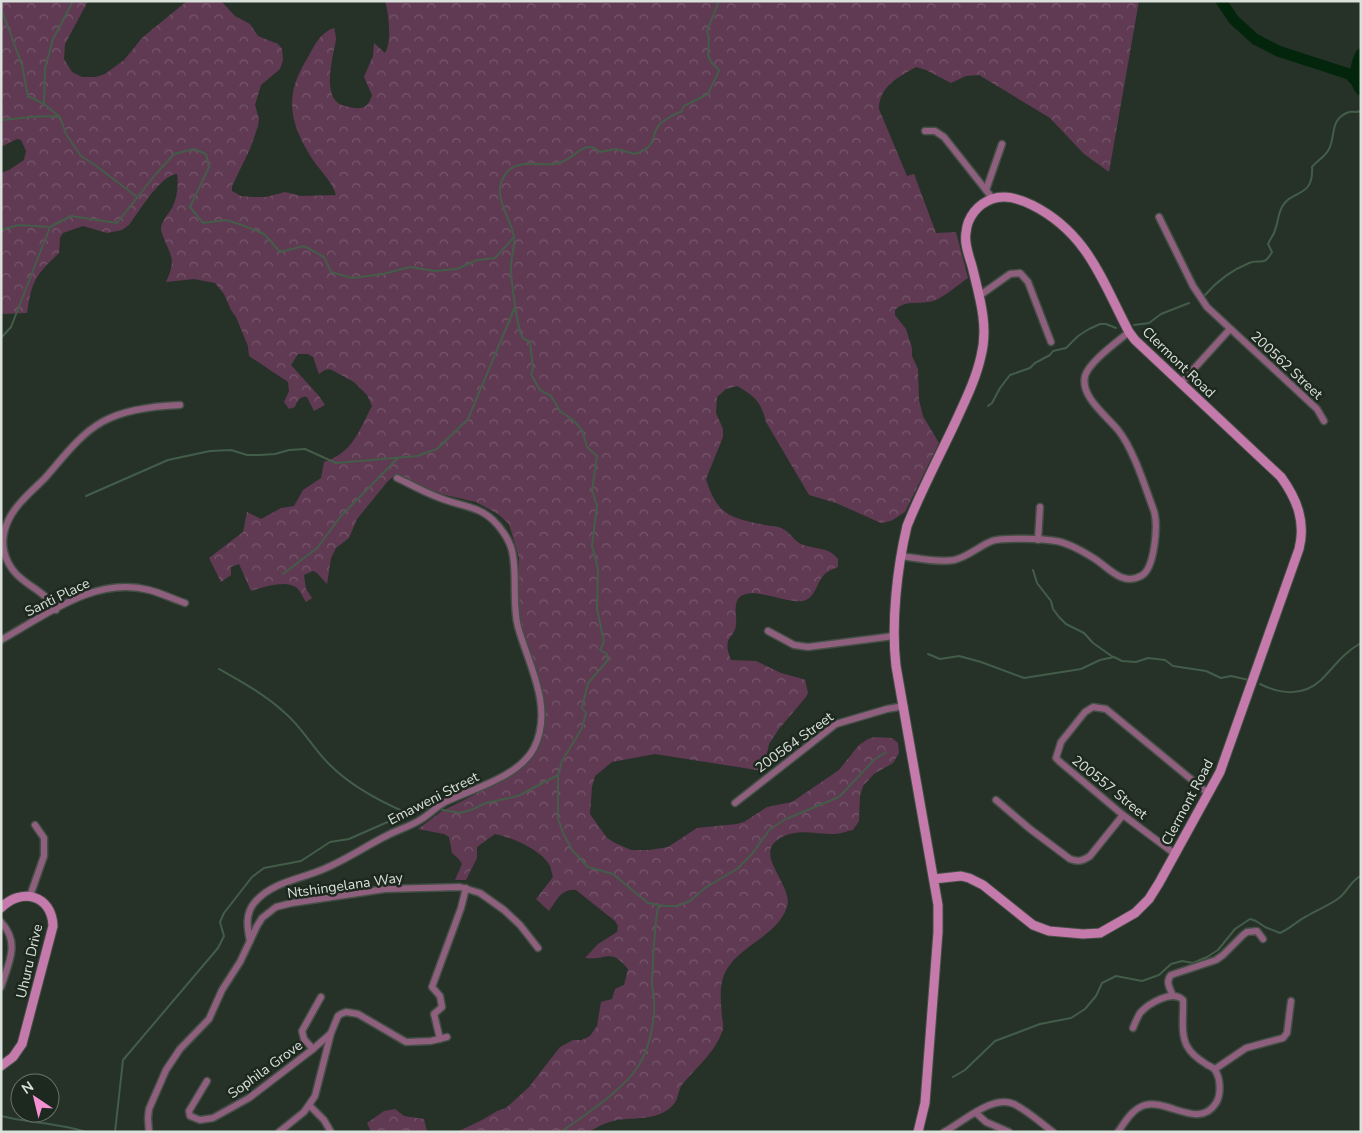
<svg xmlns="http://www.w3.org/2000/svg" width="1362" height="1133" viewBox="0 0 1362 1133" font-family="'Nunito Sans',sans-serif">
  <defs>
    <pattern id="forest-crowns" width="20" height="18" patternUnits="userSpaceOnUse" patternTransform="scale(1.25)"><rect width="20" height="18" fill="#603a53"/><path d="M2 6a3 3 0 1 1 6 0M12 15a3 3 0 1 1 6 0" fill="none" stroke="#76566b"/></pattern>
  </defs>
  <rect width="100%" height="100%" fill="#263228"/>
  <g fill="url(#forest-crowns)">
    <path d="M1,1h87l-23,43 -1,15 8,13 10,5h14l9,-3 19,-14 19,-23 44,-36h34l14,15 15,8 8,12 20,8 4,5 1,11 -3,9 -19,16 -6,20 4,14 -1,7 -8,23 -18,37v5l9,5 11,1h14l19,-5 16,4 35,-1c-4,-14 -15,-23 -23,-35 -23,-36 -30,-63 -6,-101 7,-12 12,-26 27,-31 1,4 2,8 2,12 -3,16 -16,61 9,66 5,1 10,3 15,2 8,-1 10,-7 12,-13l-8,-18 9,-21 1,-13 11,10c7,-10 4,-39 0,-52h754l-30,171 -25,-18 -34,-36 -71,-43 -13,1 -15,7 -25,-13 -10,-3c-17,10 -37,19 -37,42l28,67 7,-2 22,59 20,-1 12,46c-9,6 -25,20 -35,23 -13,4 -27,-2 -38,9v5l11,14 6,19v8l6,13 1,31 4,16 16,27 -34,69 -14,9 -10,2 -45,-20 -27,-8 -43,-73c-5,-20 -11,-26 -29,-36l-11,3 -9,8 -1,16 7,16v8l-17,42c11,36 24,39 59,46 5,1 14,1 18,4 7,3 11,12 18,15 14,6 27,2 37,15v8c-4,2 -11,4 -14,8 -8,8 -8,23 -21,26 -17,3 -58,-19 -66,0 -3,7 0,16 -1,23 -1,16 -15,11 -5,36l25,1 25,12 22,6 2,1 3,13 -2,4 -27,32 -10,15 -6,27 -108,-17 -43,8 -17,14 -3,11 -2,27 17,24 8,5 16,7h19l18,-3 29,-19 40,-4 7,-2 23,-15 25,-5 47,-32 20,-25 9,-6 6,-2 18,1 6,5 1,10 -6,10 -19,11 -11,12 -3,10 -1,25 -6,9c-6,1 -13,4 -19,4 -20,0 -41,-7 -58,7 -20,16 18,46 11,66 -10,29 -45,37 -60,62 -9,15 -6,32 -5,48 1,5 2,11 0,15 -8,22 -27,36 -41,54 -3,6 -3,13 -7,18 -15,17 -37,13 -57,16 -10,2 -19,6 -28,12h-132l25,-12 15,-9 9,-3 23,-21 31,-40 13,-7h9l8,-4 7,-10 4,-24 11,-3 3,-10 9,-4 4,-16c-18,-22 -20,-8 -43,-11l13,-14 19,-12 1,-6 -3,-5 -39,-31c-14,-2 -20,11 -27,21l-13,-12 17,-22c-1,-3 -2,-8 -3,-11 -8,-16 -39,-29 -55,-32l-18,13v11l-11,22h-11l7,-16 -3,-5 -7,-6 -3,-16 -5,-3 -26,-5 24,-18 32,-16 36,-21 24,-20 9,-19 1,-15 -1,-27 -16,-44 -8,-32 -2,-28 2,-31 -10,-34 -11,-10 -22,-12 -35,-8 -46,-19 -7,6 -31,38 -8,19 -13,10 -5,10 -4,26 -10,-11 -4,-2 -9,4 2,14 6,9 -6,4c-3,-4 -5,-10 -9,-14 -10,-9 -34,-1 -46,3l-12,-27 -8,3v8l-10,7 -12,-24 34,-26 4,-20 14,7 20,-11 13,-2 9,-16 18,-12 3,-16c29,-9 35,-32 48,-56l-5,-11 -13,-13 -24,-13 -5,1 -6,4 -6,-17 -5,-3h-10l-7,11 28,31 6,9 -11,6 -7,-14c-7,-1 -10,4 -12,10l-6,2 -5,-7 5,-11 -1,-9 -39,-26 -1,-10 -12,-29 -5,-7 -7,-16 -9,-11 -21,-4 -28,3c9,-20 7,-23 -2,-43 -1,-4 -3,-6 -3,-11 1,-8 7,-13 11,-20 5,-10 7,-22 5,-34 -17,1 -38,38 -48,51l-7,5 -15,3 -24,-7 -20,7 -3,5 -1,15c-24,23 -27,27 -32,60l-26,1v-141l8,-3 15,-10 2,-9 -5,-11 -4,-1 -16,8z"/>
    <polygon points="395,1109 404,1116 424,1119 427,1132 371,1132 367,1123 384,1111"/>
  </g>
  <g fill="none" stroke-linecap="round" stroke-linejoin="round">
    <g stroke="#435d49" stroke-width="2">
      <path d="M719,1l-12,30 2,8 -1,16 3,7 8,8c-3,9 -8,16 -11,24l-24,12 -3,6c-5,1 -17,8 -21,12 -11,12 -1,22 -25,30l-19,-5 -16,3c-15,-13 -22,3 -36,9 -17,9 -43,-5 -57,11 -18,22 3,42 7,65 1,9 -3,20 -3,30 0,12 6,63 12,71 2,2 5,3 7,4l3,27 -2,5 9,16 11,6 9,15 14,10 8,9 5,17 10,9 -5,35 5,14 -5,41 6,23 -1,40 7,33 -4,8 7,4 1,6 -20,23 -6,25 4,5 -4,15 -20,33 -4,14v44l6,16 8,15 16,17 25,7 35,29 17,3h12l13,-5 16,-14 31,-18 15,-15 18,-25 16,-10 53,-22 36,-38 11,-7"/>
      <polyline points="1,8 22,65 28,96 44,104 60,117 66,134 81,156 95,165 137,197"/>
      <polyline points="44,104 45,68 53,39 73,1"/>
      <path d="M1,120c20,-1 38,-6 57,-3"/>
      <polyline points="1,230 19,225 50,227"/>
      <path d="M1205,295c12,-14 27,-25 44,-32 11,-5 14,5 23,-11l-4,-8c2,-5 6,-9 7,-14 3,-7 3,-16 7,-23 9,-18 32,-8 30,-40 6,-7 13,-10 17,-18 7,-13 0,-30 20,-37 4,-1 7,1 12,-1"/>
      <polyline points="1134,325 1149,323 1161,314 1189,303"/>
      <polyline points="1,338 11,327 50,227 71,216 117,223 155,175 174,154 194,149 206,154 209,167 190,207 203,223 226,220 242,225 264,234 280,252 304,246 324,257 331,272 352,278 383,274 410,267 435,271 457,269 477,260 495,258 514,237"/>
      <polyline points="988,406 992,403 1000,388 1010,375 1030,368 1035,363 1050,355 1053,351 1066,348 1078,336 1089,329 1100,324 1106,324 1116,328"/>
      <polyline points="86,496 168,460 210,451 231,450 247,455 260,455 275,454 289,450 305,449 336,463 417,456 437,449 468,419 515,307"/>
      <polyline points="1033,570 1037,583 1051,601 1053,609 1059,617 1066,624 1084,633 1093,643 1113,657"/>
      <polyline points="283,574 317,548 341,516 398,458"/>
      <polyline points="928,654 940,659 959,656 981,662 1024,678 1081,669 1100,660 1114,657 1122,661 1136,662 1148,658 1165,660 1173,666 1206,671 1221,678 1231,676 1249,680"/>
      <path d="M219,669c23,13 47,26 66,44 18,15 28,36 45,52 22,22 49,36 77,48"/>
      <path d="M1260,684c20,10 43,13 61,-4 14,-14 22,-27 40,-37"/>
      <polyline points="438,809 460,813 471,810 486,803 518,796 558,775"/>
      <path d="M953,1077l12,-7 30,-29 45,-17 31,-6 14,-9 11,-13 6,-13 14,-7 26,5 17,-6 12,-11 11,-3 11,2 14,-6 11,-7 17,-21 15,-10 6,2 9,6 15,6c11,-5 17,-12 27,-17 10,-6 23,-11 32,-18 8,-6 13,-19 22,-22"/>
      <path d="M1,1116c28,7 58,7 85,16"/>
      <polyline points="115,1132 123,1060 218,948 224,936 220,922 224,913 252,877 264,868 301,861 330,842 349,839 408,813 429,807 433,808"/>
      <path d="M561,1132c25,-18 55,-37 74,-61 14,-19 20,-47 19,-70 0,-6 -2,-12 -2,-19 1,-25 2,-51 6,-76"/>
      <polyline points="1359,1132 1361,1131"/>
    </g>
    <g stroke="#02250b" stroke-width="11">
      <polyline points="1221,1 1234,20 1255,39 1278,51 1349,74 1355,80"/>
      <path d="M1361,54c-6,11 -8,27 0,36"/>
    </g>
    <g stroke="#434e45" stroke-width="9">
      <g id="street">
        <polyline points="925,131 935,131 944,137 993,199"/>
        <polyline points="986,190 1002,144"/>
        <polyline points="1159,217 1193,286 1207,307 1317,409 1324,421"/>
        <polyline points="979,296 1010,274 1020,273 1028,282 1051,342"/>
        <polyline points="1181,383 1230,329"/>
        <polyline points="1038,540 1040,507"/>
        <path d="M901,556c16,2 37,7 53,4 14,-3 25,-14 38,-19 9,-4 53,-2 64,0 13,2 28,11 39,18 14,9 27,27 46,17 14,-7 17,-51 13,-65 -9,-24 -20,-61 -36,-81 -11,-14 -38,-33 -33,-54 4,-14 32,-34 44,-44"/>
        <path d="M56,610c-13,-25 -44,-25 -52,-59 -2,-9 0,-21 4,-30 7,-16 24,-30 37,-43 17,-19 34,-43 57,-56 23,-13 52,-16 78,-17"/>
        <polyline points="768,631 794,645 808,647 894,636"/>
        <path d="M1,640c45,-25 94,-64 148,-50 12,3 24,9 36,13"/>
        <path d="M996,800l34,29 40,30c8,3 13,2 20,-3l33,-41"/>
        <polyline points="735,803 836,724 887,709 904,706"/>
        <polyline points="1175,854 1123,815 1060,762 1056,758 1061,742 1085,712 1093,707 1106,709 1209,794"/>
        <polyline points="30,896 44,856 44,838 35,825"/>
        <path d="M1,922c20,21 7,42 0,65"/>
        <path d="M250,941c-3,-13 -5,-28 5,-39 18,-21 48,-23 71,-34 21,-9 40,-22 60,-32 11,-6 23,-9 34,-16 9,-5 16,-13 25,-18 27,-13 74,-25 89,-54 20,-40 -5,-82 -16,-121 -6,-23 -1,-48 -5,-71 -1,-9 -5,-17 -10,-24 -20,-29 -39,-23 -68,-36 -13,-5 -25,-12 -38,-18"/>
        <path d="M1173,996c-3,-8 -8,-14 -2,-21l45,-15 7,-5 20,-20 4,-3 10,-1 6,8"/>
        <polyline points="440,1039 434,1014 442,1007 440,996 432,987 461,908 466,888"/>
        <polyline points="313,1049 304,1039 302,1031 321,997"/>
        <polyline points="1215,1069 1246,1048 1283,1038 1287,1033 1291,1001"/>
        <polyline points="207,1081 189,1111 190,1116 200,1120 213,1118 249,1098 313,1049 330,1034"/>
        <polyline points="310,1106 324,1120 331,1132"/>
        <polyline points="976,1113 986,1122 1009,1132"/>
        <polyline points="149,1132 148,1118 149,1109 166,1070 180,1049 209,1019 222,990 240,962 257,926 262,918 276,907 292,903 385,889 460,887 480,893 504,910 520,925 538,948"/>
        <polyline points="279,1132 304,1112 315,1096 331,1033 338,1016 341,1014 346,1012 358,1014 406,1042 431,1041 447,1037"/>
        <path d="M944,1132c19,-10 49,-38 70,-28 14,7 27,19 39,28"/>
        <path d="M1118,1132c7,-10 14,-23 27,-27 23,-6 54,25 71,-2 5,-8 5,-24 -1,-33 -2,-3 -6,-4 -9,-6 -8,-5 -15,-10 -19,-18 -7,-13 -3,-32 -4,-46 -11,-11 -35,4 -43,13 -3,5 -5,10 -7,15"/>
      </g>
    </g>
    <g stroke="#434e45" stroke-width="11">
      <g id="secondary">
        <path d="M1,908c20,-21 51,-13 52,18l-31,118 -9,13 -12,9"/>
        <path d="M918,1132l7,-29 13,-171v-27l-42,-239c-5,-43 1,-98 11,-140 14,-35 32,-69 48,-103 10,-22 21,-44 26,-67 8,-30 -2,-61 -9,-90 -3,-10 -8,-23 -6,-33 1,-16 12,-29 26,-34 14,-5 28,0 40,6 56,28 70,76 97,127l6,8 146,137c16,22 25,45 18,72l-79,223 -61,111 -10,16 -14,14 -35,20 -17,1 -34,-3 -16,-6 -50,-40 -14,-7 -8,-2 -27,3"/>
      </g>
    </g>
    <use href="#street" stroke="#8f607e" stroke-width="6"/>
    <use href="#secondary" stroke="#c47aaa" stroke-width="9"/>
  </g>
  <g text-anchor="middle" stroke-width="5" stroke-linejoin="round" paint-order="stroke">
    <g font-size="14" fill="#dae1db" stroke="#1d281e">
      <text transform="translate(1179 362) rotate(44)" y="5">Clermont Road</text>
      <text transform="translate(1287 365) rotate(43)" y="5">200562 Street</text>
      <text transform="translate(57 597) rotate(-26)" y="5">Santi Place</text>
      <text transform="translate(794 742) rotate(-36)" y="5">200564 Street</text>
      <text transform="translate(1110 787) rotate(39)" y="5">200557 Street</text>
      <text transform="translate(433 798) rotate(-27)" y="5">Emaweni Street</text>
      <text transform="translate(1187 802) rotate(-62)" y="5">Clermont Road</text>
      <text transform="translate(345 885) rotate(-8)" y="5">Ntshingelana Way</text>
      <text transform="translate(29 961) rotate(-77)" y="5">Uhuru Drive</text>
      <text transform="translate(265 1069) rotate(-36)" y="5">Sophila Grove</text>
    </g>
  </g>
  <rect width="1362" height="1133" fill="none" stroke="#dae1db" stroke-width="5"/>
  <g transform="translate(35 1098) rotate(325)"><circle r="24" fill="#1d281e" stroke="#69726a"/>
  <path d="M0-4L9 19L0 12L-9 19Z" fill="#f591d2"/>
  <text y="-8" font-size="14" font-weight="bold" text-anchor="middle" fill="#dae1db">N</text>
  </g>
</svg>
